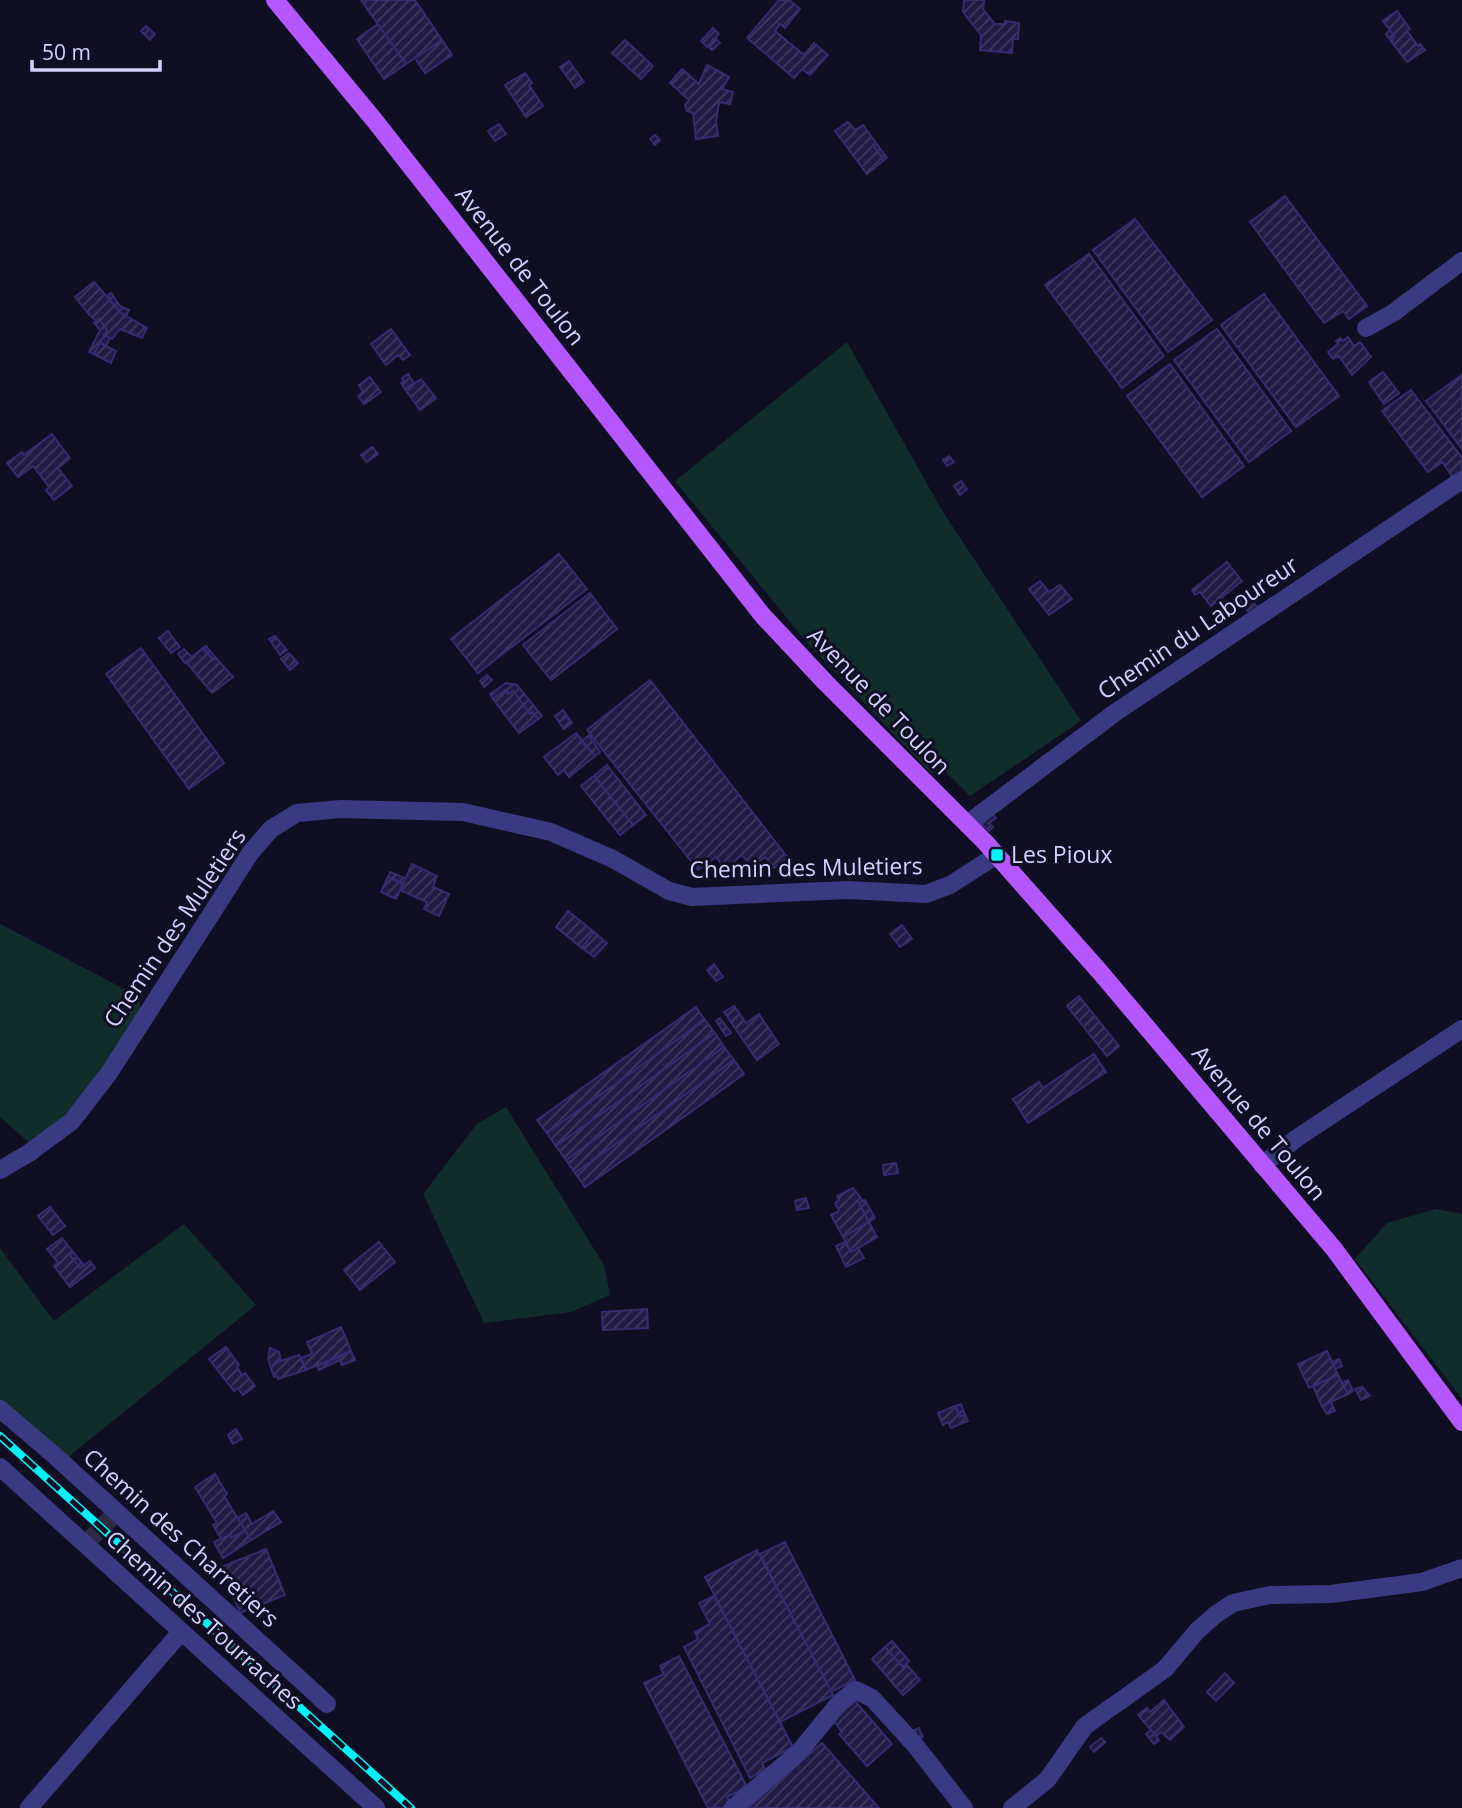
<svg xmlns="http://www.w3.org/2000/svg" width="1462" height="1808" viewBox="0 0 1462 1808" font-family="'Open Sans',sans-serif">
  <defs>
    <pattern id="building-hatch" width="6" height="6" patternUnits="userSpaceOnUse" patternTransform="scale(1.75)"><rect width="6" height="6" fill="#201a44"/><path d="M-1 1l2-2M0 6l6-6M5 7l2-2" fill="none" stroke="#403a60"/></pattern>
  </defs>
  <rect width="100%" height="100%" fill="#100e23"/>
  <g fill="#112d2a">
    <polygon points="847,342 943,512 1081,721 970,796 946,772 931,773 808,644 675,481"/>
    <polygon points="0,924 136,995 140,1005 140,1015 89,1087 62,1120 32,1145 0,1117"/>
    <polygon points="506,1107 604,1265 610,1295 571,1312 484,1323 423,1194 477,1124"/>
    <polygon points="1436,1209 1462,1214 1462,1399 1355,1259 1387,1223"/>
    <polygon points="184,1224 256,1305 67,1458 0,1402 0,1248 54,1321"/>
  </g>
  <g fill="url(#building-hatch)" stroke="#352c70" stroke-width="2">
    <polygon points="361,0 415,0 442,40 406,64"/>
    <polygon points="779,0 789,0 800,9 785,28 780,24 775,31 804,55 814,43 828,55 810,75 802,69 794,78 747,38"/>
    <polygon points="964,0 984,0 983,9 995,24 1005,24 1005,21 1019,23 1018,39 1013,39 1012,53 980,50 981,35 963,12"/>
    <polygon points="1397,11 1410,29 1407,31 1418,46 1420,44 1425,50 1407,62 1391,41 1395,37 1383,21"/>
    <polygon points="378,24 406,64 384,79 357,39"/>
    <polygon points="146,26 155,34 150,40 141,31"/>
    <polygon points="713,28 719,34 707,47 701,41"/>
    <polygon points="1390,30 1395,37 1391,41 1386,34"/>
    <polygon points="715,38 720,43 712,50 708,46"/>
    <polygon points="442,40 452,55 425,73 415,58"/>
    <polygon points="625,40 653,66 641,79 612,53"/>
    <polygon points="569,61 584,82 575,88 560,67"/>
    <polygon points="707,65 729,77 722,89 733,92 730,104 719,102 716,122 718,136 696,139 693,113 687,111 685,105 689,100 670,83 682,69 699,84"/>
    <polygon points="525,73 532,83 529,85 543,106 526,117 505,85"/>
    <polygon points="848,122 855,130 863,125 876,143 873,145 884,160 867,174 835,131"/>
    <polygon points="499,124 506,134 495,141 488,131"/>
    <polygon points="655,135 660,140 655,145 650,139"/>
    <polygon points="876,143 887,158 884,160 873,145"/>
    <polygon points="1285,196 1367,306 1349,319 1343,311 1324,323 1250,222"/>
    <polygon points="1135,219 1212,320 1168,352 1093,250"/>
    <polygon points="1089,254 1164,356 1122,388 1045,285"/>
    <polygon points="94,282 121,313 147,328 142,338 120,329 112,339 104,335 107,330 99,319 96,321 87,312 75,297"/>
    <polygon points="111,293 120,306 129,310 126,316 121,313 107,296"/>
    <polygon points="1264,294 1339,396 1296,427 1221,325"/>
    <polygon points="99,319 107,330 94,354 89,352 100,330 94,323"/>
    <polygon points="391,329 410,355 403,360 398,355 386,365 371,344"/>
    <polygon points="1217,329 1291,431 1249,462 1174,360"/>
    <polygon points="104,335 110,338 106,346 100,343"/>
    <polygon points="1348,337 1354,346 1360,342 1371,357 1352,375 1339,356 1333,359 1328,352 1338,344 1336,341 1340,338 1343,341"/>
    <polygon points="100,343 116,351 111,363 94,354"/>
    <polygon points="1170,364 1244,466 1202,497 1127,396"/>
    <polygon points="1383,372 1399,393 1384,404 1369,382"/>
    <polygon points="408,374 414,383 405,389 401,383 404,381 402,378"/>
    <polygon points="1462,375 1462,449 1426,401"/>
    <polygon points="370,377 381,392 364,404 358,396 363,392 359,385"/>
    <polygon points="421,379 436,398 420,410 405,389"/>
    <polygon points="1411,390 1462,458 1462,476 1455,480 1442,462 1428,472 1382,411"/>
    <polygon points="52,434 70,458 58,468 72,486 54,500 46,490 49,487 33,466 18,477 7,463 22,452 24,455"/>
    <polygon points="372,447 378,454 367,462 361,455"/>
    <polygon points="949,456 954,462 947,466 943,460"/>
    <polygon points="961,481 967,489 960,495 954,486"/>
    <polygon points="559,554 587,589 478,673 451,639"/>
    <polygon points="1227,562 1242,581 1211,606 1200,592 1195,595 1192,590"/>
    <polygon points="1040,581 1049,592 1060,585 1072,599 1049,615 1029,589"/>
    <polygon points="590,593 617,629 551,680 523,645"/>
    <polygon points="1248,595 1261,612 1253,618 1240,601"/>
    <polygon points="168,631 180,647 171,653 159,638"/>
    <polygon points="275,636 287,650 280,655 269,639"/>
    <polygon points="206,646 216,658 213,660 203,648"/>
    <polygon points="141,648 224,763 189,789 106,674"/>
    <polygon points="203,648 213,660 216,658 233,677 212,693 186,662"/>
    <polygon points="184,649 192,657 185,663 178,654"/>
    <polygon points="289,653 298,663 290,670 281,659"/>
    <polygon points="487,675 492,680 484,687 480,681"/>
    <polygon points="650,680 788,858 774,868 765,857 751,867 742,855 725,869 716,857 698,870 587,730"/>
    <polygon points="506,683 517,685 542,716 538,719 532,712 530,714 513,691 508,694 506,690 493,699 490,694"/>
    <polygon points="506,690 508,694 513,691 530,714 532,712 538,719 519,733 493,699"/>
    <polygon points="563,710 567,716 559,722 555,716"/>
    <polygon points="567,716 572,723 564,729 559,722"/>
    <polygon points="576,733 595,756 569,777 564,770 558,775 544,757"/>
    <polygon points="589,735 600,752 595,756 582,741"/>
    <polygon points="607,765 646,815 633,825 594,776"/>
    <polygon points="594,776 633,825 620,835 581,786"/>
    <polygon points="992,813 996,818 989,823 993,827 989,831 980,823"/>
    <polygon points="412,864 437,876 433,887 449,894 439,916 424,909 427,902 400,890"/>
    <polygon points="390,872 405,878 403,884 388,877"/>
    <polygon points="388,877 403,884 396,899 381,892"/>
    <polygon points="568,911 594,932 582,948 556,927"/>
    <polygon points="902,925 912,939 900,947 890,934"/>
    <polygon points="594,932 607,943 594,957 582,948"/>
    <polygon points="714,964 723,977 716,981 707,970"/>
    <polygon points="1079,996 1119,1046 1107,1056 1067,1006"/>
    <polygon points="734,1006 746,1023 759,1014 779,1044 757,1060 724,1012"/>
    <polygon points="696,1007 705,1020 547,1133 537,1120"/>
    <polygon points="720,1018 731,1033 726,1036 716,1021"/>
    <polygon points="705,1020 715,1033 556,1146 547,1133"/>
    <polygon points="715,1033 724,1047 566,1160 556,1146"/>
    <polygon points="724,1047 734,1060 575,1173 566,1160"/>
    <polygon points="1094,1054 1106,1072 1028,1123 1013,1099 1039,1082 1043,1088"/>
    <polygon points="734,1060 744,1074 585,1187 575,1173"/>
    <polygon points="896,1163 898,1173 884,1175 883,1165"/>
    <polygon points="853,1188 863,1201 859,1203 869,1222 843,1237 831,1215 839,1211 835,1203 839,1200 837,1196"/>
    <polygon points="806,1198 809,1208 797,1210 795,1201"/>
    <polygon points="865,1200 875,1218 869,1222 859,1203"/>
    <polygon points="50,1207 65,1226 53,1235 38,1216"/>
    <polygon points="869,1222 877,1237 851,1252 843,1237"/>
    <polygon points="62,1238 73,1252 70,1255 80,1268 90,1261 95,1268 70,1287 54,1266 58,1263 47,1249"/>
    <polygon points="379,1242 395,1262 360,1290 344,1270"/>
    <polygon points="845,1242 851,1252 858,1248 864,1258 846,1267 836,1246"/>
    <polygon points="73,1252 84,1265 80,1268 70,1255"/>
    <polygon points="647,1309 648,1328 603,1330 602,1312"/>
    <polygon points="341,1327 351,1351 306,1370 301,1358 312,1354 307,1342"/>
    <polygon points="226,1347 239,1365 237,1367 242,1375 245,1373 255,1386 243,1395 238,1388 234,1391 209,1359"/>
    <polygon points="270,1348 279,1352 281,1361 271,1368 268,1359"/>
    <polygon points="351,1351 355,1360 342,1365 339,1357"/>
    <polygon points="1327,1351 1338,1375 1309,1388 1298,1364"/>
    <polygon points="299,1355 306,1370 278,1379 277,1376 274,1377 271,1368 278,1362"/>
    <polygon points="339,1357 340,1360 319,1370 317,1366"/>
    <polygon points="1339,1359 1342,1366 1335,1369 1332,1362"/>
    <polygon points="1338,1375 1348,1394 1322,1406 1313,1386"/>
    <polygon points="1348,1380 1353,1391 1348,1394 1342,1383"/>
    <polygon points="1362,1387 1370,1396 1361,1400 1355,1389"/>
    <polygon points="1331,1402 1335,1411 1327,1414 1322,1406"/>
    <polygon points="961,1404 965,1415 960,1417 955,1406"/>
    <polygon points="955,1406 960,1417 965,1415 968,1421 951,1428 948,1422 943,1425 938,1413"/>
    <polygon points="236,1429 242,1439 233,1444 228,1435"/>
    <polygon points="215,1474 227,1494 224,1496 245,1530 232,1538 230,1535 222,1540 213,1525 217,1523 195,1487"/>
    <polygon points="273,1511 281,1522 251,1540 238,1518 246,1513 252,1524"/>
    <polygon points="245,1530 251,1540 223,1558 214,1542 230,1535 232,1538"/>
    <polygon points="785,1542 855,1680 831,1692 760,1554"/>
    <polygon points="266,1549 285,1595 240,1613 221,1567"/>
    <polygon points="757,1550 833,1695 780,1722 705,1577"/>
    <polygon points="714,1596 793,1747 762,1763 766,1770 750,1778 684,1647 698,1639 695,1632 710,1624 699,1603"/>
    <polygon points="892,1641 909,1661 903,1667 885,1647"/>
    <polygon points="885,1647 903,1667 906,1664 920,1680 903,1695 872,1659"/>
    <polygon points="679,1656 747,1787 727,1797 732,1805 725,1808 708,1808 644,1683 664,1674 660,1666"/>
    <polygon points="1225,1673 1234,1683 1216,1701 1207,1692"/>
    <polygon points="1164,1700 1184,1727 1170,1740 1161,1732 1156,1736 1138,1715 1147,1708 1150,1712"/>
    <polygon points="855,1701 892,1744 867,1766 839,1734 842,1732 833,1720"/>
    <polygon points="919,1728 923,1737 918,1739 914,1730"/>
    <polygon points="1151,1730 1159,1740 1154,1744 1146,1734"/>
    <polygon points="1101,1738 1105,1742 1094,1752 1090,1747"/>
    <polygon points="822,1743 879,1808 748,1808"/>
  </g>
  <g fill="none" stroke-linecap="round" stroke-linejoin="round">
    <polyline stroke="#2d2b44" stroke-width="18" stroke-dasharray="18 9" stroke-linecap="butt" points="84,1545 117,1512"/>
    <g stroke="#393b82" stroke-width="18">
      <polyline points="1366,328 1393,313 1462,261"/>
      <polyline points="967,824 1116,712 1462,480"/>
      <polyline points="1262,1165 1297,1138 1462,1029"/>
      <polyline points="0,1170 29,1153 72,1121 109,1073 251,852 271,829 297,813 341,809 463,812 551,832 613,859 669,891 692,897 848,890 926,894 950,885 997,855"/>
      <polyline points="0,1409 54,1455 327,1704"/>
      <polyline points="0,1467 376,1808"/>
      <polyline points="29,1808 181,1632"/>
      <polyline points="733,1808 799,1752 840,1702 855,1690 872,1698 915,1745 964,1808"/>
      <polyline points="1012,1808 1047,1780 1085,1726 1165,1669 1197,1631 1215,1615 1233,1603 1270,1595 1331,1594 1422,1582 1462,1568"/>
    </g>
    <polyline stroke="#b557ff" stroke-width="18" points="275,0 375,121 763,616 826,683 985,842 1100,972 1334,1249 1462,1422"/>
    <g stroke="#00f2fb" stroke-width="8">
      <polyline id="rail" points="0,1436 411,1808"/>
    </g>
    <use href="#rail" stroke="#100e23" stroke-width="5" stroke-dasharray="16" stroke-linecap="butt"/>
  </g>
  <rect fill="#00f2fb" stroke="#100e23" stroke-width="2.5" x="990" y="848" width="14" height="14" rx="3.5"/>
  <g text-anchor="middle" stroke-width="6" stroke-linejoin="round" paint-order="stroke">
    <g font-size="23" fill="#d2d0ff" stroke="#100e23">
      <text transform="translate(520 266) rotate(52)" y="8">Avenue de Toulon</text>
      <text transform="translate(1198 628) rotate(-34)" y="8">Chemin du Laboureur</text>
      <text transform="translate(879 701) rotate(46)" y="8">Avenue de Toulon</text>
      <text transform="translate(806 868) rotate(-1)" y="8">Chemin des Muletiers</text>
      <text transform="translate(175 928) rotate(-56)" y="8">Chemin des Muletiers</text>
      <text transform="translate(1259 1123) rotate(50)" y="8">Avenue de Toulon</text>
      <text transform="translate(181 1538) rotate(42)" y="8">Chemin des Charretiers</text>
      <text transform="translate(204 1620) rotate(42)" y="8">Chemin des Tourraches</text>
    </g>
    <g font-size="23" fill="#d2d0ff" stroke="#100e23" text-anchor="start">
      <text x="1011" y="863">Les Pioux</text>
    </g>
  </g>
  <path d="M32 60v10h128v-10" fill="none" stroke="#d2d0ff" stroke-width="3.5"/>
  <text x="42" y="60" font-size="21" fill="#d2d0ff" stroke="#100e23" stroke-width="5" paint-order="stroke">50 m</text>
</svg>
